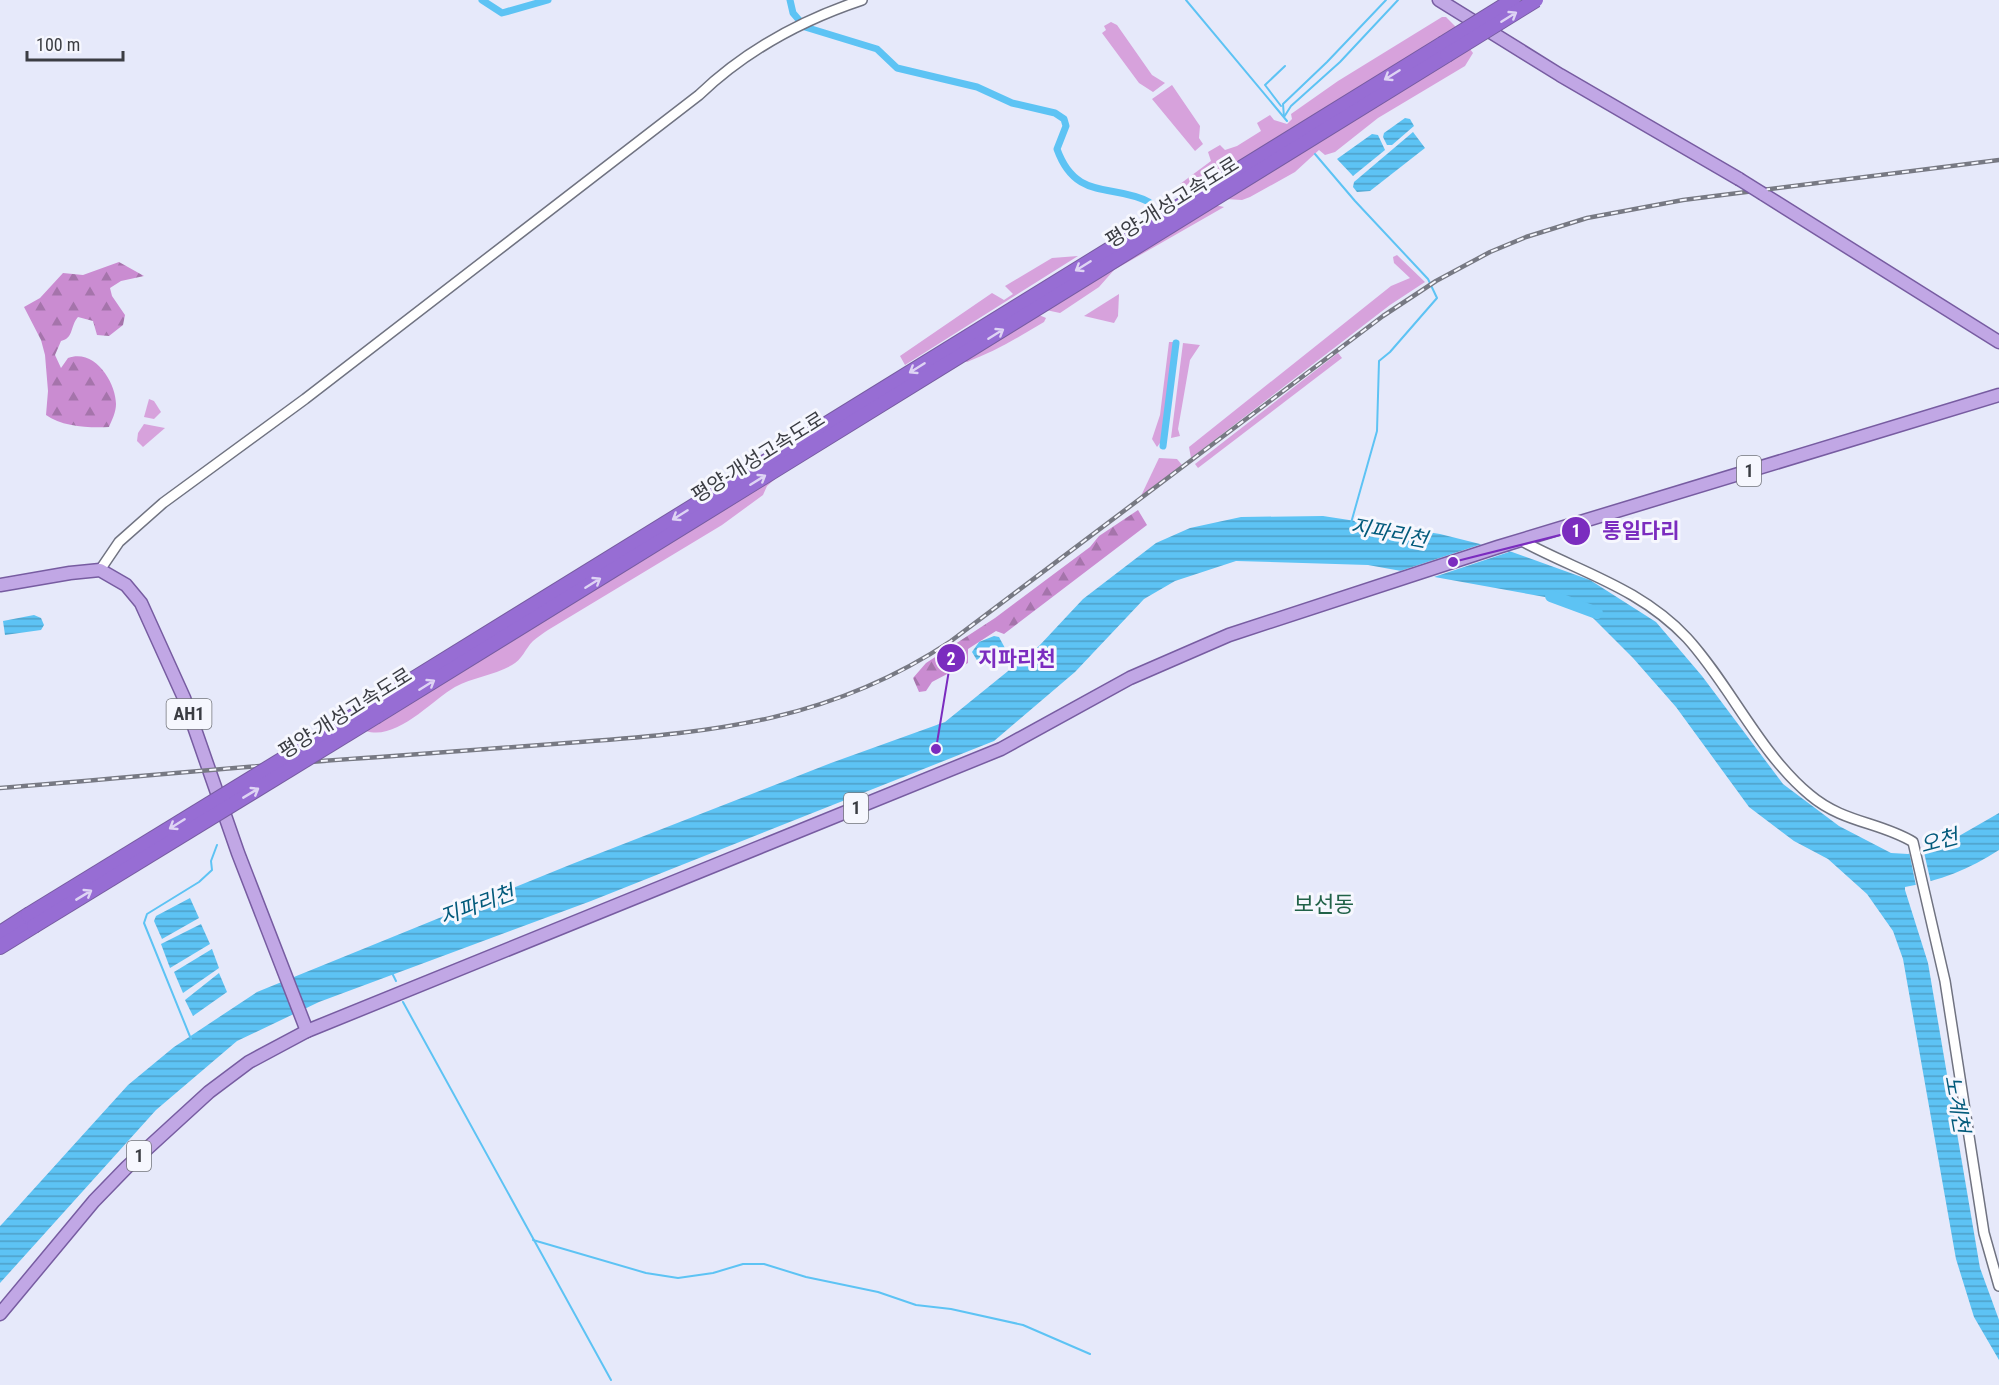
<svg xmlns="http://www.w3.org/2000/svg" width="1999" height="1385" viewBox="0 0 1999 1385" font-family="'Roboto Condensed','Noto Sans KR',sans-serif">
  <defs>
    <pattern id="forest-firs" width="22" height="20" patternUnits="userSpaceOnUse" patternTransform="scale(1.5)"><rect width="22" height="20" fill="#ca8cd1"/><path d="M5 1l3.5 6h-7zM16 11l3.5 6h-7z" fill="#a574ab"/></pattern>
    <pattern id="water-rules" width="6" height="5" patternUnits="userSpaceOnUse" patternTransform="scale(1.5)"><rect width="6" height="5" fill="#5dc3f4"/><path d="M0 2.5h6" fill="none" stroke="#4ea0c7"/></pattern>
  </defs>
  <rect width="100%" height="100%" fill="#e6e9fa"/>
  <g fill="#d7a2dc">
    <polygon points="1442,17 1446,17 1456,27 1187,193 1180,184 1211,161 1208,152 1220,145 1225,150 1237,146 1261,131 1257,123 1270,115 1274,120 1287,124 1292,119 1291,114 1338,81"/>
    <polygon points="1111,22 1117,25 1152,75 1165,83 1153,92 1139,83 1102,33 1106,30 1104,26"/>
    <polygon points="1470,49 1473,53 1465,66 1378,118 1335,152 1325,155 1319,150 1295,172 1250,197 1242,200 1225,199"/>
    <polygon points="1172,85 1200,126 1199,138 1203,144 1195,151 1152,99"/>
    <polygon points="1215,205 1224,207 1114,270 1099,287 1060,313 1046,310"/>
    <polygon points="1397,255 1425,282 1390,305 1191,458 1189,447 1194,443 1391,286 1410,278 1394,263 1393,257"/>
    <polygon points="1078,256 905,365 900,356 992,293 1004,300 1013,294 1005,286 1052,258"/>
    <polygon points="1119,294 1118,316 1114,323 1084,316"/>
    <path d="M1039,315l7,3 -2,4c-25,15 -50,30 -77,40l-6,-2z"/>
    <polygon points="1169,342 1174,342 1163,439 1157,447 1152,439 1160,415"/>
    <polygon points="1183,343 1200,345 1190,360 1178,429 1180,436 1171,438"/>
    <polygon points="1338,353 1342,358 1198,468 1195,464"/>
    <polygon points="149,399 154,401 161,412 154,419 144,417"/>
    <polygon points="144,424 165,428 143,447 137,441 138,433"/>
    <polygon points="1159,458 1177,459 1182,465 1140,498"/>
    <path d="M771,476l4,3 -8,7 -4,9 -41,30 -174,105c-5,3 -10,7 -15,11 -8,8 -11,19 -21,24 -17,10 -39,12 -57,22 -23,13 -58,54 -89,44z"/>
  </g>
  <g fill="url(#forest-firs)">
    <path d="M119,262l25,14 -23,5 -11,7 2,8 13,19 -2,10 -14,11 -12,-1 -4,-14 -15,-4c-8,9 -4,21 -17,24l-6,14 6,13 7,-10c27,-10 48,25 48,46 0,8 -4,16 -7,23 -19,1 -47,0 -63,-12l2,-24 -3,-36 -4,-15 -17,-33 16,-9 23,-25 20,2z"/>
    <polygon points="1138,510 1147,525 1004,634 996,631 968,649 968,663 932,682 926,691 919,692 913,678 926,663 995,618 1090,547 1099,536"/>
  </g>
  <g fill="url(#water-rules)">
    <polygon points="1405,118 1410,119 1414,126 1392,145 1387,145 1383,137 1384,133"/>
    <polygon points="1413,132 1425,148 1370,191 1357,192 1353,187 1354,182"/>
    <polygon points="1372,134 1378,135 1385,150 1353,176 1337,159"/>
    <path d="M1323,516l117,18 72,18 78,28 66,42 46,54 81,108 56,42 52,27 17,1 44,-14 47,-27v37c-29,19 -60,31 -94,37v3l23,73 52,305 19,52v40l-25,-43 -18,-58 -53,-300 -10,-28 -26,-37 -39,-35 -34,-18 -45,-34 -73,-100 -43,-49 -55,-55 -210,-38 -132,-4 -61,20 -31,18 -69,73 -81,69 -403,160 -272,101 -82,39 -81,69 -156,173v-57l3,-3 125,-138 46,-38 83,-55 315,-128 259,-101 114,-41 94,-76 44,-47 73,-56 34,-15 51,-11z"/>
    <polygon points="34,615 41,618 44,625 41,630 5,635 3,621"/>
    <polygon points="994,636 999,637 1006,650 1004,654 981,667 972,652 979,642"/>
    <polygon points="190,898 199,918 162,939 154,921 156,916"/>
    <polygon points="201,924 210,944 170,968 161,944"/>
    <polygon points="212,949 219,968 183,993 174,972"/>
    <polygon points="219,973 227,992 193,1016 185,1000"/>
  </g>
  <g fill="#e6e9fa">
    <polygon points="1482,544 1509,552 1428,579 1397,572"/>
    <polygon points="1923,848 1931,883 1916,886 1909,851"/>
  </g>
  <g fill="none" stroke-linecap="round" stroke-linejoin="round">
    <g stroke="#5dc3f4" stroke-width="2">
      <polyline points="1186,0 1287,121"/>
      <polyline points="1281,106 1265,85 1285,66"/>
      <polyline points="1284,117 1291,106 1340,62 1398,0"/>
      <polyline points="1284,117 1283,104 1327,62 1386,0"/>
      <polyline points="1315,154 1355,201 1428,279 1437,298 1390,352 1379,361 1377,431 1351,523"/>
      <polyline points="392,973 396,981"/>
      <polyline points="403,1002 611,1380"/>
      <polyline points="191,1039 144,923 147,914 199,882 212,870 211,861 217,845"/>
      <polyline points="533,1240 646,1273 678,1278 713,1273 743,1264 764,1264 806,1277 878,1292 916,1305 951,1309 1023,1325 1090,1354"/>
    </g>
    <g stroke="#5dc3f4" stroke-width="7">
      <polyline points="482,0 502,13 548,0"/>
      <path d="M790,0l3,13 12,14 72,22 20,19 80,19 35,16 43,10 9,6 2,7 -9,23c19,53 56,34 92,53"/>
      <polyline points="1163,446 1176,343"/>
    </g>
    <polyline stroke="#5dc3f4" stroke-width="12" points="1551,596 1597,613"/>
    <g stroke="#707381" stroke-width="12">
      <g id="minor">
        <path d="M1520,540c59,32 119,47 167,98 43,47 73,116 123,157 33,28 70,27 103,47l32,139 39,252 15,53"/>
        <path d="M100,570l19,-28 44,-39 142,-104 394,-304c46,-44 103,-75 163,-95"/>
      </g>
    </g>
    <g stroke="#775ca1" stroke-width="15">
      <g id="major">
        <polyline points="1439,0 1560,75 1739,179"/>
        <polyline points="1763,194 1999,342"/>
        <polyline points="0,585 70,573 100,570 126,585 141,603 184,698 238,853 307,1031"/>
        <polyline points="0,1314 94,1201 127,1167 209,1092 249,1062 307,1031 1001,749 1130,678 1229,635 1498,547 1999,395"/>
      </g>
    </g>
    <g stroke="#775ca1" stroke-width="16">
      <g id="highway">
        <polyline points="371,705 1442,44"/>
        <polyline points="377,716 1447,55"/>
        <polyline points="0,933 28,915"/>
        <polyline points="0,947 34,926"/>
      </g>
    </g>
    <use href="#minor" stroke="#fff" stroke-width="9"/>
    <use href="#major" stroke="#c1a7e5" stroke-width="12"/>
    <use href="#highway" stroke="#976dd4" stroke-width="14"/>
    <g stroke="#777983" stroke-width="4.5">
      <path id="rail" d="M0,788c127,-10 253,-23 380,-31 66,-5 133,-10 200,-15 138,-10 252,-22 371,-101l432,-325 53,-35 54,-29 36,-15 61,-19 96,-18 316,-40"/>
    </g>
    <use href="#rail" stroke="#f6f7fe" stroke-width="2" stroke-dasharray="7" stroke-linecap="butt"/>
    <g stroke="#775ca1" stroke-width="15" stroke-linecap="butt">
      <polyline id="major-bridge" points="1739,179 1763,194"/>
    </g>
    <g stroke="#775ca1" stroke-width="16" stroke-linecap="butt">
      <g id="highway-bridge">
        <polyline points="1442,44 1513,0"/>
        <polyline points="1447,55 1536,0"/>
        <polyline points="28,915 371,705"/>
        <polyline points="34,926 377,716"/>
      </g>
    </g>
    <use href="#major-bridge" stroke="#c1a7e5" stroke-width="12"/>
    <use href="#highway-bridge" stroke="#976dd4" stroke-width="14"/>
  </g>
  <defs><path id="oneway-shaft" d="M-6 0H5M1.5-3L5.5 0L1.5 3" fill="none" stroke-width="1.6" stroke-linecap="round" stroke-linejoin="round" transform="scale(1.5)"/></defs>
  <g stroke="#ded4f4">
    <use href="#oneway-shaft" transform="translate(1509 17) rotate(-32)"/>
    <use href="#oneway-shaft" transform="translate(1392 75) rotate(148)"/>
    <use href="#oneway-shaft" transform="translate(1083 266) rotate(148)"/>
    <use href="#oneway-shaft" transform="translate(996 334) rotate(-32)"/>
    <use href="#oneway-shaft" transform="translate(917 368) rotate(148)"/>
    <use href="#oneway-shaft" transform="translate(758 480) rotate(-32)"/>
    <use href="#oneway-shaft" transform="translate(680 515) rotate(148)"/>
    <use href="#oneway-shaft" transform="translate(593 583) rotate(-32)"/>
    <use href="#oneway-shaft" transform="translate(427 685) rotate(-32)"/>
    <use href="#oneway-shaft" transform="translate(251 793) rotate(-31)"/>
    <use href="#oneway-shaft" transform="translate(177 824) rotate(148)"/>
    <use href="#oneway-shaft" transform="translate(84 895) rotate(-31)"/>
  </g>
  <g text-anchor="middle" stroke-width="6" stroke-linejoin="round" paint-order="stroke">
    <g fill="#f6f7fe" stroke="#73757b" stroke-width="1.5">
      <rect x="1737" y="456" width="24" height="30" rx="4.5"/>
      <rect x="166.5" y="699" width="45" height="30" rx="4.5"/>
      <rect x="844" y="793" width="24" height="30" rx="4.5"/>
      <rect x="127" y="1141" width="24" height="30" rx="4.5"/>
    </g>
    <g font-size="18" font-weight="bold" fill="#3b3d43">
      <text x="1749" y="477">1</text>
      <text x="189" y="720">AH1</text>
      <text x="856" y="814">1</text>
      <text x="139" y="1162">1</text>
    </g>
    <g font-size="20" fill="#3b3d43" stroke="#f6f7fe">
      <text transform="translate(1172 202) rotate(-32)" y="7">평양-개성고속도로</text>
      <text transform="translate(758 457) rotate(-32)" y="7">평양-개성고속도로</text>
      <text transform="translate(345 713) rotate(-32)" y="7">평양-개성고속도로</text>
    </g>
    <g font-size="21" font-style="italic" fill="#025a7b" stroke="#f6f7fe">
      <text transform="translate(1389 533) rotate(11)" y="7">지파리천</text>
      <text transform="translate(1939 841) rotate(-15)" y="7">오천</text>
      <text transform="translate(477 905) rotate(-20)" y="7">지파리천</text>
      <text transform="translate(1957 1104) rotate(80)" y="7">노계천</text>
    </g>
    <g font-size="22" fill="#216248" stroke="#f6f7fe">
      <text x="1324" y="912">보선동</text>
    </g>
  </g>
  <path fill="none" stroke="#7b2cbf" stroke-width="2" d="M1453 562L1576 531M936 749L951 658"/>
  <g fill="#7b2cbf" stroke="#f6f7fe" stroke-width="2">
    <circle cx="1453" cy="562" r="6"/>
    <circle cx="936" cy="749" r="6"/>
    <circle cx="1576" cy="531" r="15"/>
    <circle cx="951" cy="658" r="15"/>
  </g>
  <g font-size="18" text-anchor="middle" font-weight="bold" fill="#fff">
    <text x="1576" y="537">1</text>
    <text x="951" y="665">2</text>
  </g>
  <g font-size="21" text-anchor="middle" font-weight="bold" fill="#7b2cbf" stroke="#f6f7fe" stroke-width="6" stroke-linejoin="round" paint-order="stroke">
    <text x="1641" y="538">통일다리</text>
    <text x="1017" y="666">지파리천</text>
  </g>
  <path d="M27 51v9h96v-9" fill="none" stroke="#3b3d43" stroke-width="3"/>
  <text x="36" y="51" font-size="18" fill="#3b3d43" stroke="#f6f7fe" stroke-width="4.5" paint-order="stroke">100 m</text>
</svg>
